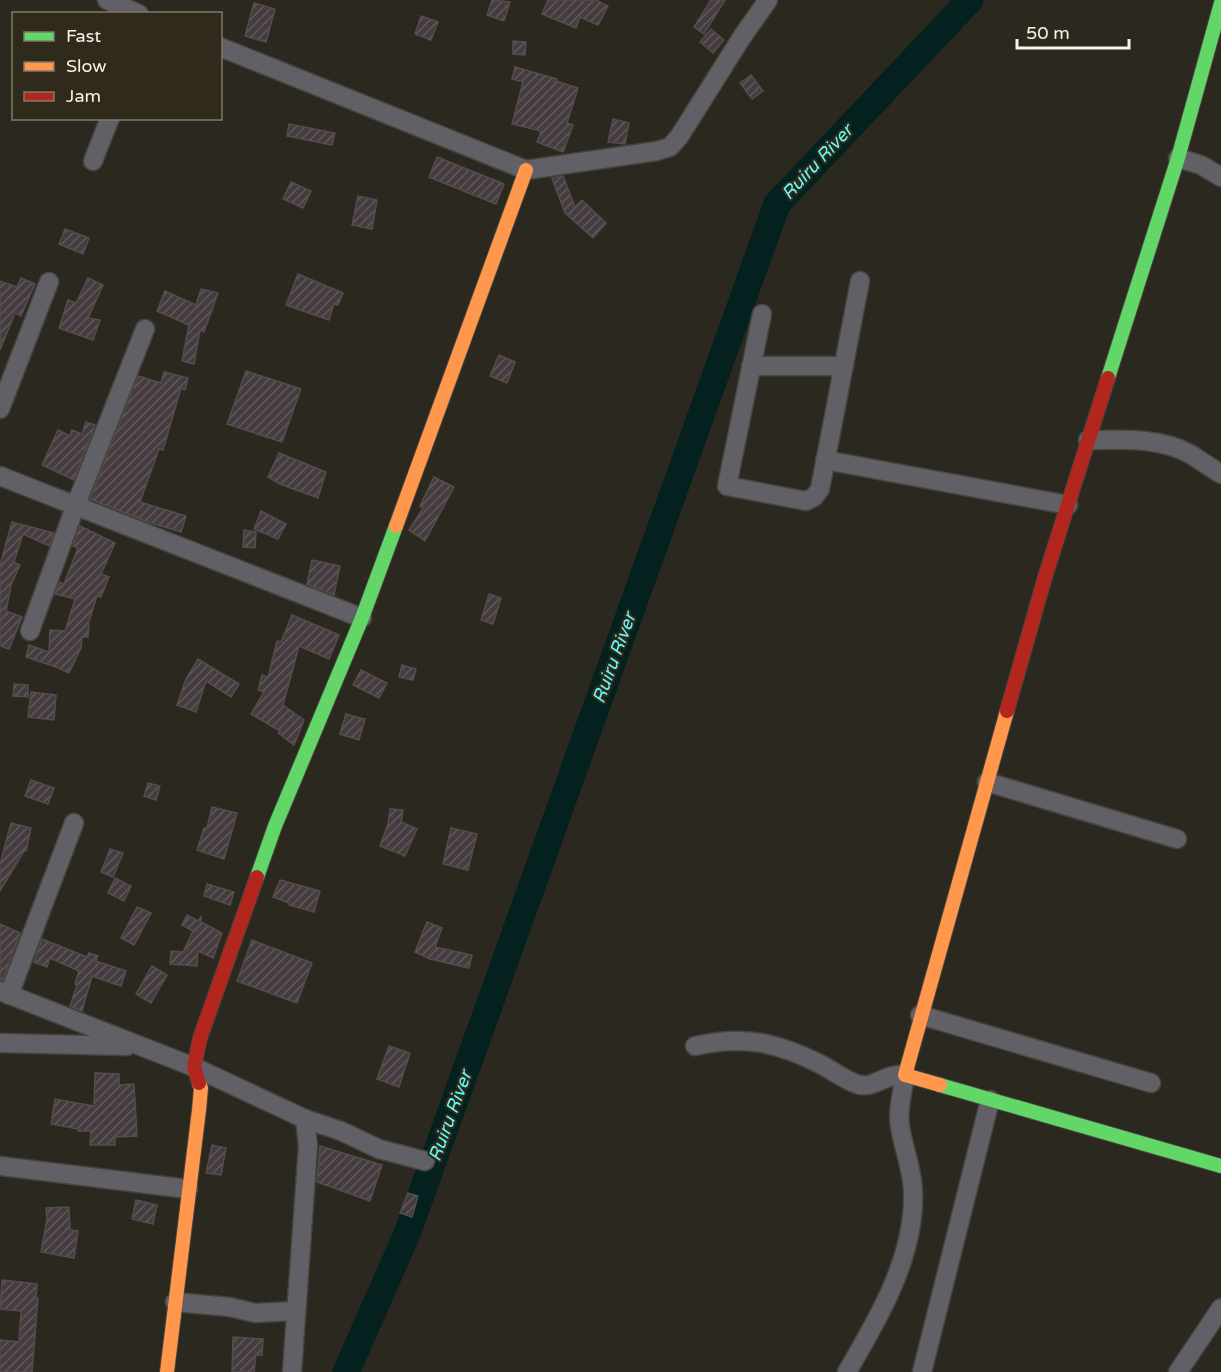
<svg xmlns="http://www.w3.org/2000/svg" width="1221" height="1372" viewBox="0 0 1221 1372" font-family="'Varela Round',sans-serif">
  <defs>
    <pattern id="building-hatch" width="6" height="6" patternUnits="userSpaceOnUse" patternTransform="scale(1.5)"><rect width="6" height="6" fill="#463b3f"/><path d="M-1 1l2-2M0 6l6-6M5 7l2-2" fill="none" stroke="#61585b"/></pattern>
  </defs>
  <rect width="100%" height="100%" fill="#2b2820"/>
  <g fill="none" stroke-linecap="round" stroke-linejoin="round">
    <polyline stroke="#042120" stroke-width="27" points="346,1372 407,1234 777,204 970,0"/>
  </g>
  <g fill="url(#building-hatch)" stroke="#524e4b" stroke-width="1.5">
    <polygon points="492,0 510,2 504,21 487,15"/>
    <polygon points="548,0 596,0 608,6 598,25 580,17 576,28 542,14"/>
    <polygon points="711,0 725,0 704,34 694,27"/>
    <polygon points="254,3 275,9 266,42 245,36"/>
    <polygon points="421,16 438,22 431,40 415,34"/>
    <polygon points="711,29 724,40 713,53 700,42"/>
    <polygon points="513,41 526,42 525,55 513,54"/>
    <polygon points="515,67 557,79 556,81 578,88 567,123 573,125 563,152 537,142 541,131 512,124 523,82 512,79"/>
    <polygon points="751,75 763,91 752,99 740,83"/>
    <polygon points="613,119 629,123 625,144 608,142"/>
    <polygon points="289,124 335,133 332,145 287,136"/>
    <polygon points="437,157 504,184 496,204 429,177"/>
    <polygon points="563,176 575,207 582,200 606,223 593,238 565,213 552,178"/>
    <polygon points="291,182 311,191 303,208 283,199"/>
    <polygon points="358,196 377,200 372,229 352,225"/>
    <polygon points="65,229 89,238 83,254 59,244"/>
    <polygon points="298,274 343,293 338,305 334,304 329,320 286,305"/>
    <polygon points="21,278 35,284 21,316 15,313 0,350 0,281 17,287"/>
    <polygon points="88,278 103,285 88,318 100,320 93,340 59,328 68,300 76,303"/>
    <polygon points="201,289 218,293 204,332 200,330 194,364 182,361 189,325 157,311 165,291 196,305"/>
    <polygon points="499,355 515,362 507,383 490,376"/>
    <polygon points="246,371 301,389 282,442 227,424"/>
    <polygon points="164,372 188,378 185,390 181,388 163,450 159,449 140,502 186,516 181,532 148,522 90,499 138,376 161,383"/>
    <polygon points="86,422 95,425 74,480 42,465 58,430 70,436 72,430 82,434"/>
    <polygon points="279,453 326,472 318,498 280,484 268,477"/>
    <polygon points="434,477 454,487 425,541 409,530 423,508 420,506"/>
    <polygon points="261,511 286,524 278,539 254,529"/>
    <polygon points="12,522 54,533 49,546 23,534 14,562 20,565 11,585 6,611 22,617 9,649 0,646 0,565"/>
    <polygon points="80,526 115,543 101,574 109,577 101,597 97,596 89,621 88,637 82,637 81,648 69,673 56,667 26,657 29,645 49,652 50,630 65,631 75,599 55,594 60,582 64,584 78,548 73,546"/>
    <polygon points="244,530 256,532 255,548 243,547"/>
    <polygon points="312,560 340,566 334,595 307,584"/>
    <polygon points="489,594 501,598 493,624 481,620"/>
    <polygon points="292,615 339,635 329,659 299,646 283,705 304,720 294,745 278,733 280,731 251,714 264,692 258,690 262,675 268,677 277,641 281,642"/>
    <polygon points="198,659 239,684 231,697 206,681 196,712 177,705 186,679"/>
    <polygon points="402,665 416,669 413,680 399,677"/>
    <polygon points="361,670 387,683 379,698 353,685"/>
    <polygon points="14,684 28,685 28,697 13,696"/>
    <polygon points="31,692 56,695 54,720 28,717"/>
    <polygon points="346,714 365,719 359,740 340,734"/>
    <polygon points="31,780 54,788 48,804 25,796"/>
    <polygon points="148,783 160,786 156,800 144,796"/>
    <polygon points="212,807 237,813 224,859 197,850 204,828 207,828"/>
    <polygon points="390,809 403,810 401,822 417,829 405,856 380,846 388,824"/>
    <polygon points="11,823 31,828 26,851 24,851 0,891 0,864"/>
    <polygon points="451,828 477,834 468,870 443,864"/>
    <polygon points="110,849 123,853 113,877 101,872"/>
    <polygon points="115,878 131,886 124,901 108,893"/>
    <polygon points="280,880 320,891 314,912 289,905 289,903 273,897"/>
    <polygon points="207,884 234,892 230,905 204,896"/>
    <polygon points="137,907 151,913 134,945 121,938"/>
    <polygon points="187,915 198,921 201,917 201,922 222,933 213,958 198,951 197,966 170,964 171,951 183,952 193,931 182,925"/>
    <polygon points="427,922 442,928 435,947 472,955 469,968 430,959 415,952"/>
    <polygon points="0,924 20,933 3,980 0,980"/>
    <polygon points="42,939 87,957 89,953 98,956 96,961 126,971 121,986 92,976 82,1011 70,1006 77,985 75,984 79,971 50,958 47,967 34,962"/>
    <polygon points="252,940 312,963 297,1003 237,981"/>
    <polygon points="152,966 167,975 151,1003 136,994"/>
    <polygon points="389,1046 410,1053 399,1087 377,1079"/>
    <polygon points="95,1073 119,1074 119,1085 134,1084 137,1136 115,1137 115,1145 90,1145 91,1131 78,1131 78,1129 51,1124 55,1099 94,1106"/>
    <polygon points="212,1145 226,1148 221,1175 206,1173"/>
    <polygon points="320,1146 382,1165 370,1201 317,1182"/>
    <polygon points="408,1193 418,1196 412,1217 400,1213"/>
    <polygon points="136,1200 157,1205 153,1224 132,1219"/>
    <polygon points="69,1207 70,1230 78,1231 74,1258 41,1252 47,1219 46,1208"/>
    <polygon points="2,1280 37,1284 36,1297 38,1298 32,1372 0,1372 0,1340 19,1342 21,1311 0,1309"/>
    <polygon points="233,1337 263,1339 262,1355 256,1355 254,1372 232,1372"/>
  </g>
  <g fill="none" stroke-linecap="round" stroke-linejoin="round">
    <g stroke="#47433d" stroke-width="21">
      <g id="street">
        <polyline points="107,0 139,14"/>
        <polyline points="220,47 526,170 657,151 670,147 679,137 742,37 768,0"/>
        <polyline points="1178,158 1201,165 1221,177"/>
        <polyline points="93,161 110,118"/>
        <polyline points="762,314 727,486 806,501 814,497 820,489 860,281"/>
        <polyline points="751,366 844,366"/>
        <polyline points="0,409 49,282"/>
        <path d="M1088,440c33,0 72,-3 102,14 10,6 21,14 31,20"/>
        <polyline points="825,460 1068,505"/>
        <polyline points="0,476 362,618"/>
        <polyline points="30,631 75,507 145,329"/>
        <polyline points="987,782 1177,839"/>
        <polyline points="0,991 194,1067 305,1119 308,1146 292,1372"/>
        <polyline points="9,995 74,823"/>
        <polyline points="920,1015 1151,1083"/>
        <polyline points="0,1043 127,1046"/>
        <path d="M695,1046c48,-11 81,-4 125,18 12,6 24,16 37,20 16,6 28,-11 48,-9 -2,16 -8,35 -5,51 3,22 13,44 13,67 2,64 -35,126 -66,179"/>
        <polyline points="305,1119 341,1131 379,1149 425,1161"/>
        <polyline points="0,1166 188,1189"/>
        <polyline points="175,1302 230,1307 255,1313 296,1311"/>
        <polyline points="922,1372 990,1100"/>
        <polyline points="1178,1372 1221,1308"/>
      </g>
    </g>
    <g stroke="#47433d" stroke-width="16">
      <g id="fast">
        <polyline points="1108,378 1178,158 1221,3"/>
        <polyline points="257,877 275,826 362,618 396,526"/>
        <polyline points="940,1085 1221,1166"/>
      </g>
    </g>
    <g stroke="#47433d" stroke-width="16">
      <g id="slow">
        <polyline points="396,526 526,170"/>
        <polyline points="940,1085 905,1075 1007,711"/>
        <polyline points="167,1372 199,1110 201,1088 199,1083"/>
      </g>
    </g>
    <g stroke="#47433d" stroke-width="16">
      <g id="jam">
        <polyline points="1007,711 1045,577 1108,378"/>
        <polyline points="199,1083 194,1067 200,1038 257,877"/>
      </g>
    </g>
    <use href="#street" stroke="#626067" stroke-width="18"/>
    <use href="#fast" stroke="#63d668" stroke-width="14"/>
    <use href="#slow" stroke="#ff974d" stroke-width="14"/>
    <use href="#jam" stroke="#b3261e" stroke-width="14"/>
  </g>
  <g text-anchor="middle" stroke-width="4.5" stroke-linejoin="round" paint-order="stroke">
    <g font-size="18" font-style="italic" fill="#63fcfe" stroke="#302a1b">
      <text transform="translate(817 162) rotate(-47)" y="6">Ruiru River</text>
      <text transform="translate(614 658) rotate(-70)" y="6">Ruiru River</text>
      <text transform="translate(450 1116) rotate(-70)" y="6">Ruiru River</text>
    </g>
  </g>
  <rect x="12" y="12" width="210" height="108" fill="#302a1b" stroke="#7f7a6d" stroke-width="1.5"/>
  <rect x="24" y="32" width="30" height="9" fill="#63d668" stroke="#7f7a6d" stroke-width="1.5"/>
  <text x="66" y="42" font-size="18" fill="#f6f2e8">Fast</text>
  <rect x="24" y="62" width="30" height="9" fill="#ff974d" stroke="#7f7a6d" stroke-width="1.5"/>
  <text x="66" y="72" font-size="18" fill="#f6f2e8">Slow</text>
  <rect x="24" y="92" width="30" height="9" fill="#b3261e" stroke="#7f7a6d" stroke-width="1.5"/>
  <text x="66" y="102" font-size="18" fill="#f6f2e8">Jam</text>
  <path d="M1017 39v9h112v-9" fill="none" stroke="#f6f2e8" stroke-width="3"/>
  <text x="1026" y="39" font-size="18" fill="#f6f2e8" stroke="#302a1b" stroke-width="4.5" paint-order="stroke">50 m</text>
</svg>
